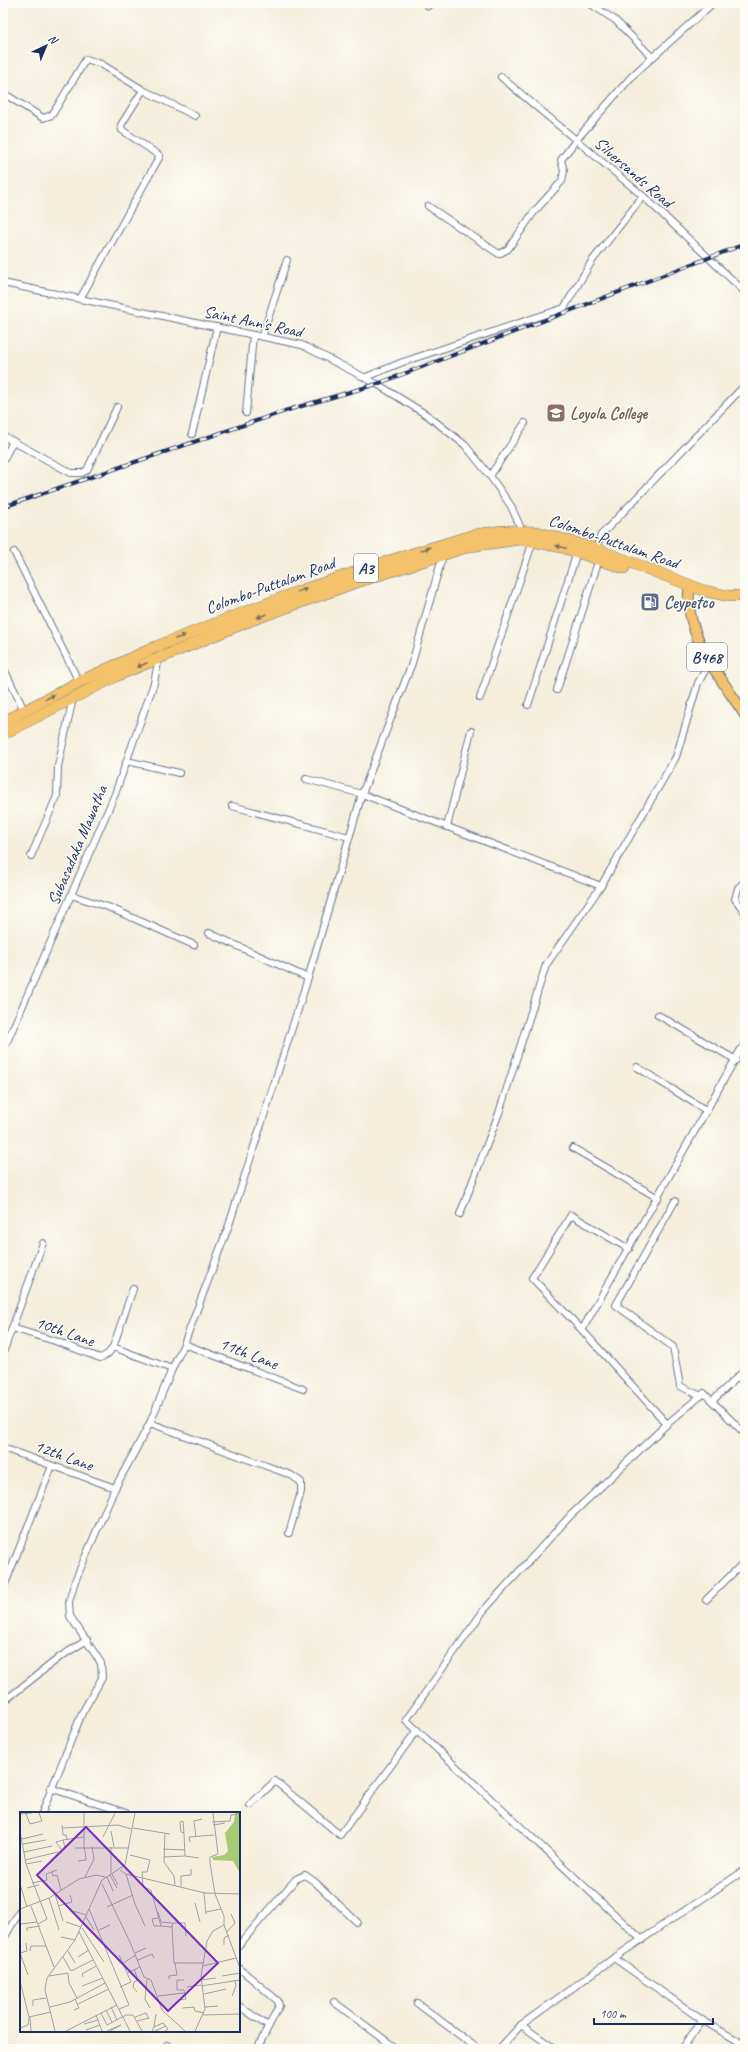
<svg xmlns="http://www.w3.org/2000/svg" width="748" height="2052" viewBox="0 0 748 2052" font-family="Caveat,sans-serif">
  <rect width="100%" height="100%" fill="#fdfcf7"/>
  <filter id="ink" filterUnits="userSpaceOnUse"><feTurbulence type="fractalNoise" baseFrequency=".025" numOctaves="2"/><feDisplacementMap in="SourceGraphic" scale="8" xChannelSelector="R" yChannelSelector="G"/><feConvolveMatrix kernelMatrix="1 2 1 2 8 2 1 2 1" color-interpolation-filters="sRGB"/></filter>
  <filter id="wash" filterUnits="userSpaceOnUse"><feTurbulence type="fractalNoise" baseFrequency=".012" numOctaves="4" result="noise"/><feDisplacementMap in="SourceGraphic" scale="16" xChannelSelector="R" yChannelSelector="G"/><feGaussianBlur stdDeviation="0.9" result="paint"/><feColorMatrix in="noise" values="0 0 0 0 0 0 0 0 0 0 0 0 0 0 0 0 0 1.4 0 .05"/><feComposite in="paint" operator="in"/></filter>
  <g filter="url(#wash)">
    <rect width="100%" height="100%" fill="#f4eedb"/>
  </g>
  <g filter="url(#ink)">
    <g fill="none" stroke-linecap="round" stroke-linejoin="round">
      <g stroke="#67728a" stroke-width="8">
        <g id="minor">
          <polyline points="589,3 615,20 652,57"/>
          <polyline points="713,3 633,75 576,140 643,196 745,292"/>
          <polyline points="428,6 430,3"/>
          <polyline points="3,93 43,118 52,115 86,59 101,64 143,90 195,116"/>
          <polyline points="428,206 499,254 508,249 534,212 562,181 564,171 561,160 576,140 501,77"/>
          <polyline points="3,283 302,345 377,384 427,415 465,445 490,476 511,506 522,531"/>
          <polyline points="80,299 160,156 122,130 121,125 143,90"/>
          <polyline points="262,337 287,260"/>
          <polyline points="366,377 403,362 564,308 592,261 643,196"/>
          <polyline points="246,413 253,335"/>
          <polyline points="192,434 217,327"/>
          <polyline points="3,436 71,473 82,473 87,470 117,407"/>
          <polyline points="3,461 13,441"/>
          <polyline points="490,476 525,423"/>
          <polyline points="596,549 601,535 745,385"/>
          <polyline points="14,552 79,682"/>
          <polyline points="3,667 24,710"/>
          <polyline points="557,690 599,559"/>
          <polyline points="480,698 533,541"/>
          <polyline points="528,705 577,552"/>
          <polyline points="127,761 179,773"/>
          <polyline points="306,779 362,794 601,886"/>
          <polyline points="232,806 349,837"/>
          <polyline points="447,827 471,731"/>
          <polyline points="31,856 57,796 58,766 73,698"/>
          <polyline points="745,881 738,888 735,899 745,912"/>
          <polyline points="71,895 108,907 194,945"/>
          <polyline points="209,933 308,978"/>
          <polyline points="658,1015 736,1060"/>
          <polyline points="3,1051 115,794 154,683 159,657"/>
          <polyline points="637,1067 707,1111"/>
          <polyline points="573,1148 658,1198"/>
          <polyline points="675,1201 616,1305 673,1347 680,1386 701,1396"/>
          <polyline points="460,1214 499,1113 546,965 601,886 676,757 698,683 710,662"/>
          <polyline points="12,1328 55,1341 100,1358 108,1354 113,1347 172,1369"/>
          <polyline points="582,1330 532,1278 571,1215 629,1249"/>
          <polyline points="184,1344 303,1389"/>
          <polyline points="113,1347 133,1289"/>
          <polyline points="3,1353 43,1243"/>
          <polyline points="712,1401 745,1370"/>
          <polyline points="150,1423 291,1475 301,1482 301,1492 289,1533"/>
          <polyline points="667,1424 704,1393 745,1434"/>
          <polyline points="3,1448 115,1488"/>
          <polyline points="3,1577 7,1579 52,1466"/>
          <polyline points="3,1589 7,1579"/>
          <polyline points="706,1600 745,1561"/>
          <polyline points="3,1702 60,1657 87,1640"/>
          <polyline points="50,1788 126,1813"/>
          <polyline points="250,1805 275,1781 340,1835 417,1730"/>
          <polyline points="42,1813 82,1713 102,1678 101,1663 70,1616 69,1602 75,1581 115,1488 150,1423 172,1369 184,1344 229,1225 308,978 362,794 412,663 443,555"/>
          <polyline points="3,1940 21,1909"/>
          <polyline points="642,1940 406,1720 484,1610 570,1516 667,1424 582,1330 745,1042"/>
          <polyline points="239,1945 296,1879 305,1875 315,1882 357,1922"/>
          <polyline points="614,1958 702,2020 745,2045"/>
          <polyline points="239,1968 278,2001 279,2006 257,2049"/>
          <polyline points="334,2002 397,2049"/>
          <polyline points="417,2003 478,2049"/>
          <polyline points="239,2006 268,2026"/>
          <polyline points="521,2025 555,2049"/>
          <polyline points="167,2045 172,2049"/>
          <polyline points="499,2049 521,2025 614,1958 745,1870"/>
          <polyline points="682,2049 702,2020"/>
        </g>
      </g>
      <g stroke="#67728a" stroke-width="12">
        <path id="primary" d="M690,586c-9,46 32,93 55,129"/>
      </g>
      <g stroke="#67728a" stroke-width="12">
        <g id="trunk">
          <polyline points="3,722 79,682 158,646 297,592 392,560 474,535 502,531 537,532 596,549 705,591 728,596 745,596"/>
          <polyline points="3,734 116,676 254,619 351,584 470,546 521,539 562,547 624,568"/>
        </g>
      </g>
      <use href="#minor" stroke="#fff" stroke-width="6"/>
      <use href="#primary" stroke="#f3c26a" stroke-width="10"/>
      <use href="#trunk" stroke="#f3c26a" stroke-width="11"/>
      <g stroke="#1b2f5e" stroke-width="4">
        <polyline id="rail" points="3,507 288,410 377,384 745,244"/>
      </g>
      <use href="#rail" stroke="#fdfcf7" stroke-width="2.5" stroke-dasharray="8" stroke-linecap="butt"/>
    </g>
    <defs><path id="oneway-solid" d="M-6-.8H1V-3.2L6.5 0L1 3.2V.8H-6Z"/></defs>
    <g fill="#7c7163">
      <use href="#oneway-solid" transform="translate(561 547) rotate(-165)"/>
      <use href="#oneway-solid" transform="translate(425 549) rotate(-18)"/>
      <use href="#oneway-solid" transform="translate(302 590) rotate(-19)"/>
      <use href="#oneway-solid" transform="translate(262 616) rotate(159)"/>
      <use href="#oneway-solid" transform="translate(180 637) rotate(-21)"/>
      <use href="#oneway-solid" transform="translate(142 665) rotate(157)"/>
      <use href="#oneway-solid" transform="translate(50 697) rotate(-28)"/>
    </g>
  </g>
  <defs>
    <g id="school-square" transform="scale(1)"><rect x="-9" y="-9" width="18" height="18" rx="4" fill="#8d6e63" stroke="#fdfcf7"/><path d="M0-5L7-2L0 1L-7-2ZM-4 1L0 2.5L4 1V4Q0 6-4 4Z" fill="#fff"/></g>
    <g id="fuel-square" transform="scale(1)"><rect x="-9" y="-9" width="18" height="18" rx="4" fill="#5c6f8a" stroke="#fdfcf7"/><path d="M-5.5-6h7V0h2V4h1.3V-2.5L3-4.5l.8-.8L6-3V5H2.5V1h-1V6h-7ZM-4.2-4.7v3.2H.2V-4.7Z" fill="#fff"/></g>
  </defs>
  <g fill-rule="evenodd">
    <use href="#school-square" x="556" y="413"/>
    <use href="#fuel-square" x="650" y="602"/>
  </g>
  <g text-anchor="middle" stroke-width="3" stroke-linejoin="round" paint-order="stroke">
    <g fill="#fdfcf7" stroke="#5f6c8c" stroke-width="1">
      <rect x="354" y="554" width="24" height="28" rx="3"/>
      <rect x="687" y="643" width="40" height="28" rx="3"/>
    </g>
    <g font-size="16" font-weight="bold" fill="#1b2f5e">
      <text x="366" y="574">A3</text>
      <text x="707" y="663">B468</text>
    </g>
    <g font-size="17" fill="#1b2f5e" stroke="#fdfcf7">
      <text transform="translate(634 172) rotate(41)" y="6">Silversands Road</text>
      <text transform="translate(253 321) rotate(12)" y="6">Saint Ann's Road</text>
      <text transform="translate(614 541) rotate(19)" y="6">Colombo-Puttalam Road</text>
      <text transform="translate(270 585) rotate(-20)" y="6">Colombo-Puttalam Road</text>
      <text transform="translate(77 845) rotate(-67)" y="6">Subasadaka Mawatha</text>
      <text transform="translate(65 1331) rotate(19)" y="6">10th Lane</text>
      <text transform="translate(249 1353) rotate(21)" y="6">11th Lane</text>
      <text transform="translate(64 1455) rotate(20)" y="6">12th Lane</text>
    </g>
    <g font-size="17" font-weight="bold" fill="#785e54" stroke="#fdfcf7" text-anchor="start">
      <text x="570" y="419">Loyola College</text>
    </g>
    <g font-size="17" font-weight="bold" fill="#4e5e75" stroke="#fdfcf7" text-anchor="start">
      <text x="664" y="608">Ceypetco</text>
    </g>
  </g>
  <g transform="translate(20 1812)">
    <rect width="220" height="220" fill="#f4eedb"/>
    <path d="M208,1h12v60l-7,-12 -20,-1 -1,-3 12,-2 4,-4 -3,-18 9,-11 1,-9z" fill="#a7cb74"/>
    <path fill="none" stroke="#9da2a9" stroke-width="1" d="M64,1v35h45M193,1l5,41 -8,3v6l5,31 9,22v9l16,43M0,2l12,-1M6,2l4,10 12,-3 -3,-8M192,10l18,-1 1,-6 9,-1M42,13l1,10h3l1,4M193,13l12,-2M43,16l55,-3 13,4M113,16l37,6M0,19l6,33 21,55 -9,5M91,19l3,16M145,21l-1,29 10,14 1,9M164,21l-3,-1 -1,-10 3,-1 1,13M83,25l12,-24M176,25l-2,-16 8,-2M2,27l21,-5M43,28l21,-3M170,30l-1,-5 25,-2M3,32l23,-4M91,35v26M55,36h9l1,3 1,9 -8,1M41,37l-5,-7 7,-2 2,8M143,37l22,1M4,40l28,-6M110,43l20,5 -3,12h-5l1,15 8,3 10,36 11,1 2,36h30M165,44l14,2M144,45l21,-1 -1,-22M5,48l33,-8M6,52l16,-3M100,58l6,4 79,19 35,1M32,60l1,4 4,-1 4,15M92,62l6,11M106,62l9,30 10,22M90,63l7,13M65,65l9,-18 -2,-12M87,65l6,14M12,71l15,-3 -1,-6 11,-4M0,72l7,23M82,72l28,58 14,35 7,3 11,30 23,21M161,75v-11l10,-1v-6M7,76l12,-3M184,81l2,21M35,82l8,27M29,86l10,32M175,91l5,19M11,94l23,61M38,94l14,-4 -2,-7M87,95l26,-12M0,97l29,-11 30,-19 17,-4 9,2M69,97l40,96 -10,4M53,99l13,4M138,100l3,10 11,1M186,100l15,-3M66,105l8,13M138,106l-6,1 2,7h7M46,110l15,5M0,112l17,-2M152,115l1,-4h12l1,13M62,116l22,34M79,118l11,-5M7,119v-3l13,-2M59,120l51,99M207,120l8,-9 -4,-9M41,125l14,3M204,133v-7l5,-3M10,139l1,-5h15M48,139l7,12M0,141l8,22M0,141l7,-2 -1,-8M115,141l11,-5M99,143l12,27 -11,5M43,145l8,14 22,-11M58,145l11,-7M118,148l14,-6 2,4M103,151l13,-8M183,154l33,-8M114,157l4,11 -4,2 -1,5 4,5M107,161l13,-6M29,164l19,-3 1,10 8,15M202,164l18,-3M63,165l-1,-3 14,-8M127,167l-2,20 5,9M149,167v-3l8,-1 -2,-12M181,168l15,-2M0,169l9,36 -1,8 -8,3M62,174l21,-8M181,174l39,-6M167,175l14,-2M184,182l22,-5M138,184l26,-3M212,184l4,-10 -1,-6M159,188l7,-1 -2,-9h-7v-10h7M58,192l31,-15M13,194v-6l13,-2M30,195l20,-5 35,-19M91,195l6,13M185,195l13,-1M162,196l12,-1 1,4 9,2M54,198l5,-2 -4,-9M86,198l6,12M81,201l6,12 19,-10h7l9,16M76,203l6,16M183,203l37,-1M9,205l22,-5M10,205l1,14M115,205l11,-4 3,6M117,209l12,-3M64,212l14,-4M134,215l2,-13M66,218l14,-5M35,219l-10,-41 2,-12 28,-38 27,-60 23,-15 10,-52M46,219l51,-26M87,219l14,-6 -11,6M132,219l2,-4 9,-4 5,6 -3,2M135,219l11,-5M175,219l10,-22 -4,-33 6,-35 6,-10 11,-6"/>
    <path fill="#7b2cbf" fill-opacity="0.15" stroke="#7b2cbf" stroke-width="2" d="M66,15l132,136 -50,48 -131,-136z"/>
    <rect width="220" height="220" fill="none" stroke="#1b2f5e" stroke-width="2"/>
  </g>
  <rect width="748" height="2052" fill="none" stroke="#fdfcf7" stroke-width="16"/>
  <g transform="translate(46 46) rotate(44)" stroke="#fdfcf7" stroke-width="3" paint-order="stroke">
  <path d="M0-3L7 15L0 10L-7 15Z" fill="#1b2f5e"/>
  <text y="-6" font-size="11" font-weight="bold" text-anchor="middle" fill="#1b2f5e">N</text>
  </g>
  <path d="M594 2018v6h119v-6" fill="none" stroke="#1b2f5e" stroke-width="2"/>
  <text x="600" y="2018" font-size="12" fill="#1b2f5e" stroke="#fdfcf7" stroke-width="3" paint-order="stroke">100 m</text>
</svg>
